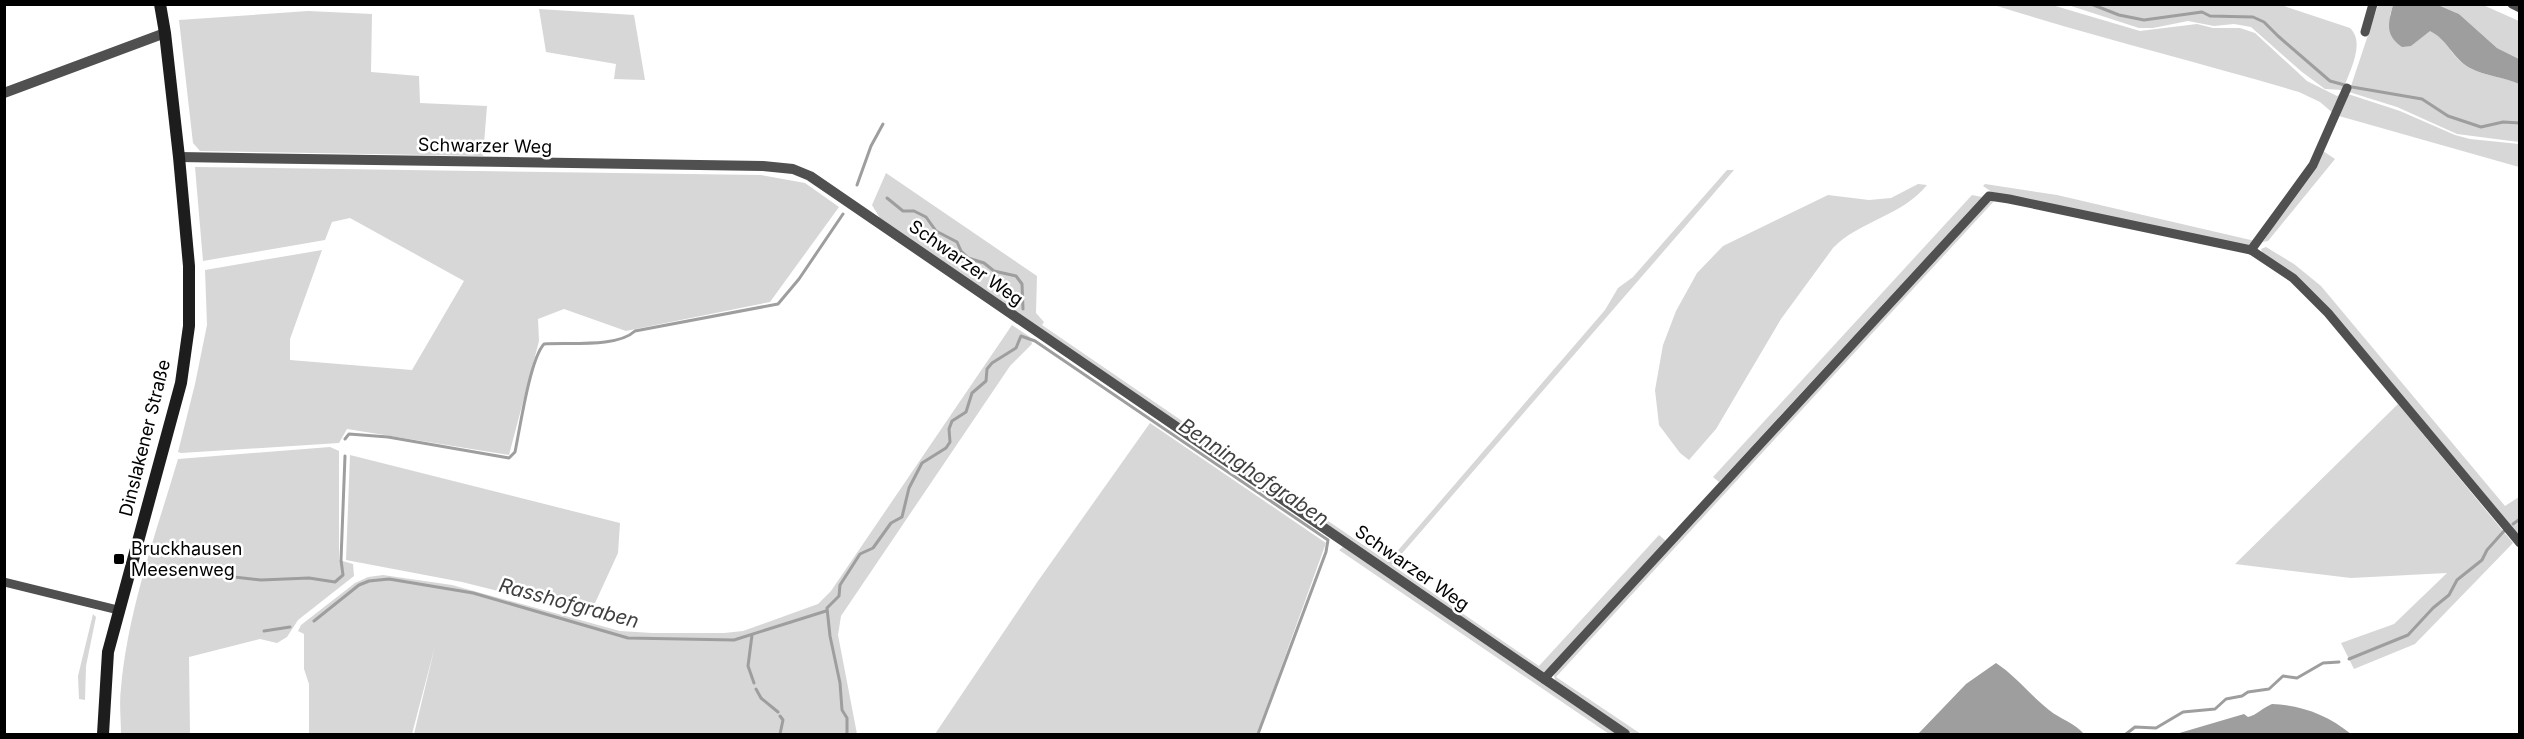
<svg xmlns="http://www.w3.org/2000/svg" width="2524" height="739" viewBox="0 0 2524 739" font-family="Inter,sans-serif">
  <rect width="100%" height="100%" fill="#fff"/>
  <g fill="#d7d7d7">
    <path d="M1994,5h58l88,26 57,-7 16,4h27l15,5 52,48 30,15 5,-3 -8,21 -14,-12 -21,-10c-101,-30 -204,-55 -305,-87z"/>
    <path d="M2068,5h213l69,23c16,15 -1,44 -7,62l-18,-1 -23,-17 -51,-45 -17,-3 -20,2 -26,-5 -35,7h-14z"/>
    <path d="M2378,5h15l-3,10 21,31 19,-16c17,9 22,29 40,38 15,8 34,9 49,16v58l-62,-8 -60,-27 -48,-15z"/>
    <polygon points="2438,5 2483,5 2519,21 2519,59 2497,48 2459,14"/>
    <polygon points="539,9 634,15 645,80 614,79 616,64 546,52"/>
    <polygon points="308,11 372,14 371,72 419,76 420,103 487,106 483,156 200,151 193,143 179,20"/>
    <polygon points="2348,94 2400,111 2455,135 2470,139 2519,144 2519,167 2339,116"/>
    <polygon points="2323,151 2335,159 2268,241 2263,242"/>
    <polygon points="195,167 761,175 805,183 839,207 770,302 626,331 564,309 538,319 539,341 509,455 347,429 339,443 181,453 178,452 195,384 207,325 205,270 322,250 290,339 290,360 412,370 464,281 350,218 332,222 325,240 203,261"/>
    <polygon points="1727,170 1734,170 1392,565 1539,666 1659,535 1666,541 1546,671 1542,673 881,220 872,205 886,173 1037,276 1036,313 1044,322 1042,325 1388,562 1605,310 1618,288 1633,277"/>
    <path d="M1918,184l9,1c-25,31 -68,36 -94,63l-52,71 -65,110 -27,31 -9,-7 -21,-28 -4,-35 8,-45 13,-34 21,-38 26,-27 105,-51 41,5 22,-2z"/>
    <polygon points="1985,184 2057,195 2255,241 2250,248 1992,192 1983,186"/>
    <polygon points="1972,195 1982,197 1719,482 1713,477"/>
    <polygon points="1995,200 1556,677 1641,734 1632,734 1556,683 1554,676 1556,671 1988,202"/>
    <polygon points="2266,247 2294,264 2321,286 2505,506 2519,497 2519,538 2322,301 2294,276 2264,256 2261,249"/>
    <polygon points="1012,325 1030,337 1032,344 1010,366 841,616 838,635 857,734 414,734 435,646 412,734 309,734 309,684 304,669 304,634 298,631 301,625 355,583 368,577 383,575 452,585 620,631 652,633 724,633 743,631 818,604 831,591"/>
    <polygon points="2398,404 2513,543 2415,644 2354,669 2341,643 2394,624 2447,573 2351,578 2235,564"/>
    <polygon points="1150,423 1326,543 1257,734 935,734 1038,581"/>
    <path d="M330,447l9,4v109l14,4 1,12 -56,44 -11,17 -10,6 -17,-4 -71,18 1,77h-69c0,-15 -2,-31 0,-46 7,-78 35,-155 57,-229z"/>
    <polygon points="350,455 620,523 618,553 590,614 462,582 346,560"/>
    <polygon points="1343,547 1617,734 1609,734 1339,550"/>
    <polygon points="93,614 96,617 86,666 85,700 79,699 78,676"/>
  </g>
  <g fill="#9e9e9e">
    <path d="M2393,5h45l21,9 38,34 22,11v25c-15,-7 -34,-8 -49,-16 -17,-9 -23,-29 -40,-37l-19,15 -9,1c-17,-12 -14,-23 -9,-42z"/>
    <path d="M1996,663c20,13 34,32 53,47 11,9 26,13 35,24h-166l48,-50z"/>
    <path d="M2272,704c29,1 56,11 79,30h-175l68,-20 4,3c9,-2 14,-9 24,-13z"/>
  </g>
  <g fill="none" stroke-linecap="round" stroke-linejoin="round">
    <g stroke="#9e9e9e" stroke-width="3">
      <polyline points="2091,4 2119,15 2144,20 2202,12 2210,16 2253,17 2264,22 2278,36 2330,81 2352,87 2422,99 2448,116 2481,127 2503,122 2520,123"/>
      <polyline points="857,185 871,146 883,124"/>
      <polyline points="887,198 903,211 914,211 926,217 936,231 957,242 961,251 968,258 984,263 994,271 1016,276 1022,284 1023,309"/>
      <path d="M345,439l4,-5 39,3 121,21 6,-6c5,-24 15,-93 29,-108 24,-2 73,4 91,-13l143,-27 21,-25 44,-65"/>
      <polyline points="2513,524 2520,519"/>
      <polyline points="153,575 164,569 261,580 309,578 335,582 343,575 341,560 345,456"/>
      <polyline points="314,621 359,585 369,581 389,579 473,593 628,638 734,640 826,611"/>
      <polyline points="264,631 290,627"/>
      <polyline points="752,635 748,666 754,683"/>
      <polyline points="2349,659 2408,635 2433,608 2449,595 2457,580 2482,560 2487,550 2504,531"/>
      <polyline points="756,689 761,698 778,712"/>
      <polyline points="780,734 783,720 780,716"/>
      <polyline points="847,734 847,718 842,710 840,683 830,636 827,608 839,596 840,585 860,554 873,548 891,523 902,517 909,488 922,463 946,448 950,442 949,429 952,421 966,412 972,393 986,381 987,369 992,363 1016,348 1021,336 1035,341 1328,540 1326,552 1258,734"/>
      <polyline points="2126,734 2135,727 2156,728 2183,712 2215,709 2226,699 2242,696 2248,692 2269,689 2283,676 2297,678 2323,663 2339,662"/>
    </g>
    <g stroke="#505050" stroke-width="9">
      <polyline points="2512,4 2520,8"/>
      <polyline points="2365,32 2373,4"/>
      <polyline points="2251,250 2313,165 2347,88"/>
      <polyline points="4,582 118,610"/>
      <polyline points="1544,679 1989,196 2009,199 2251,250 2293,278 2328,313 2520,543"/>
    </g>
    <g stroke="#505050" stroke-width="10">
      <polyline points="4,93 165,33"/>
      <polyline points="179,157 763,166 793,169 810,176 1625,734"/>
    </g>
    <polyline stroke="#1d1d1d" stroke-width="12" points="103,734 108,652 181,383 189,326 189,266 179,157 165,33 160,4"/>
  </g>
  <rect fill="#000" stroke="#fff" stroke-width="2" x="113" y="553" width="12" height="12" rx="3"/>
  <g text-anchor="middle" stroke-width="5" stroke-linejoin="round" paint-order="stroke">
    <g font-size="18" fill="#000" stroke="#fff">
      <text transform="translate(485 146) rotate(1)" y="6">Schwarzer Weg</text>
      <text transform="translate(966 263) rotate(35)" y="6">Schwarzer Weg</text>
      <text transform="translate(145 438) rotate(-76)" y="6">Dinslakener Straße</text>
      <text transform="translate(1412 568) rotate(35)" y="6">Schwarzer Weg</text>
    </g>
    <g font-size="18" fill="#000" stroke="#fff" text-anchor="start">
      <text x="131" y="555">Bruckhausen<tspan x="131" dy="21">Meesenweg</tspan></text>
    </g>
    <g font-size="20" font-style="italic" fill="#3f3f3f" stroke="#fff">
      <text transform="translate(1254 472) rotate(34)" y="7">Benninghofgraben</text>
      <text transform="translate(569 603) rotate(15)" y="7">Rasshofgraben</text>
    </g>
  </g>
  <rect width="2524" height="739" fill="none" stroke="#000000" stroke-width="12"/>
</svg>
